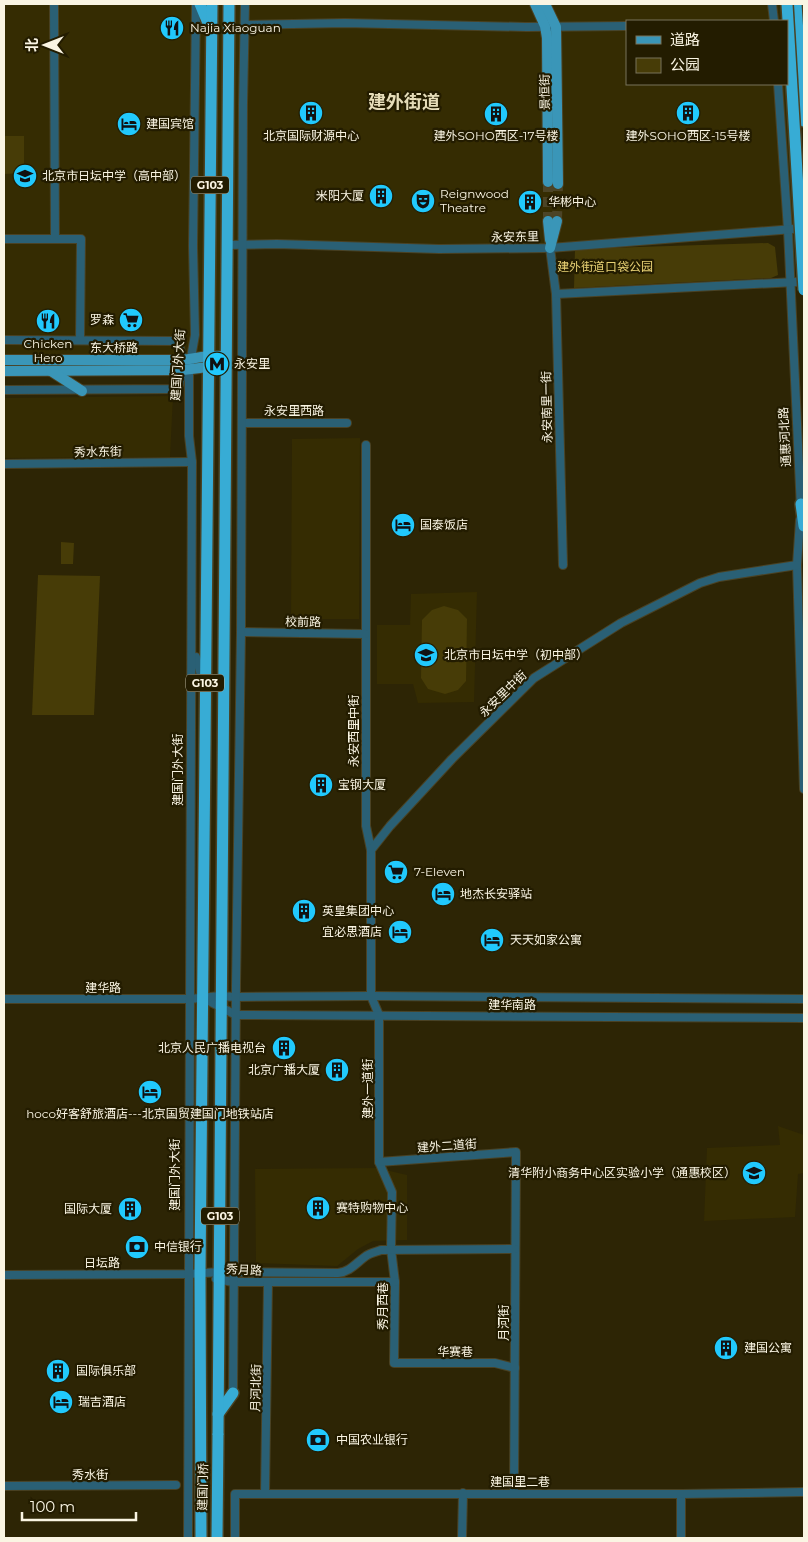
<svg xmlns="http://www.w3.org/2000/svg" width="808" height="1542" viewBox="0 0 808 1542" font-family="Montserrat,'Noto Sans SC',sans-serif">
  <rect width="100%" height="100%" fill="#2d2505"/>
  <g fill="#352c02">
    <polygon points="4,4 784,4 785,21 627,21 627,84 787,84 802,226 550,248 227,245 222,364 4,368"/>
    <polygon points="173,396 170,457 4,458 4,398"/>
    <polygon points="360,438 359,619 291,619 292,439"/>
    <polygon points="477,592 474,702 418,703 413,684 377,684 377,625 410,625 411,594"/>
    <polygon points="778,1126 804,1135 804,1173 798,1174 795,1217 704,1221 707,1148 780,1145"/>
    <polygon points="377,1168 407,1175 407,1240 373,1241 358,1249 337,1266 256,1263 255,1169"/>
  </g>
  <g fill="#473c07">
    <polygon points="4,136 24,136 24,173 4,174"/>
    <polygon points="768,243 775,247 778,275 771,278 574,288 575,249"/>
    <polygon points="61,542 74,543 73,564 61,564"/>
    <polygon points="38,575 100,576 94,715 32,715"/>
    <polygon points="444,606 458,610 467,619 466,681 458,690 445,694 428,689 421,678 422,620 432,610"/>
  </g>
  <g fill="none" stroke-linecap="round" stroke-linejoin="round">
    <g stroke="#4c4426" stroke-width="10" stroke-dasharray="10 5" stroke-linecap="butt">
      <polyline points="548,182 548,221"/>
      <polyline points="557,221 558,184"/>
    </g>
    <g stroke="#4a4224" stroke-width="10">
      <g id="minor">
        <polyline points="54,4 55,239"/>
        <polyline points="772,4 774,21"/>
        <polyline points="245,25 345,23 526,27 627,26"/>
        <polyline points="778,84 788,230 801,509"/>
        <polyline points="4,239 81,239 80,340"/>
        <polyline points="226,245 277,244 439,249 550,248 793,229"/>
        <polyline points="550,248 556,294 563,565"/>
        <polyline points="556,294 796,282"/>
        <polyline points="4,340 178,341 183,360"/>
        <polyline points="4,390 178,389 183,370"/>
        <polyline points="242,423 347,423"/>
        <polyline points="366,445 366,826 371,850 371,996 379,1015 379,1162 392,1192 391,1249 395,1282 394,1363 495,1363 515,1368"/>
        <polyline points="4,464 192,462"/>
        <polyline points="800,520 797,565 804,789"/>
        <polyline points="241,632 365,634"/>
        <polyline points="196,657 203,682"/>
        <polyline points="371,850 390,826 452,759 534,678 621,623 700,583 719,577 797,565"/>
        <polyline points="203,998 236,1015 804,1018"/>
        <polyline points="4,999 190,999 220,996 236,997 371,996 804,999"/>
        <polyline points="379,1162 516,1152 514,1493"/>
        <path d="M4,1275l185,-1 31,-2 118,1c12,-1 18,-10 28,-17 4,-3 10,-4 15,-6l134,-1"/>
        <polyline points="216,1279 233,1282 395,1282"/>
        <polyline points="233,1393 236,985 241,632 243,104 245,4"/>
        <polyline points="4,1486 176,1485"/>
        <polyline points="265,1494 268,1282"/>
        <polyline points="681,1494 681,1538"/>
        <path d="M188,1538c1,-358 6,-717 4,-1076l-3,-26v-67l6,-34 -2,-89 3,-242"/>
        <polyline points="235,1538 235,1494 681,1494 804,1492"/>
        <polyline points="462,1538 463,1493"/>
      </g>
    </g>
    <g stroke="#4a4224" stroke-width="12">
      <g id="major">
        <polyline points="535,4 545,26 547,38 548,182"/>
        <polyline points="545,4 556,27 558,184"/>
        <polyline points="548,221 550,240"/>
        <polyline points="550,248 557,221"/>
        <polyline points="4,360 183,360 208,356 225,356"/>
        <polyline points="4,371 183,370 208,367 224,367"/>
        <polyline points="51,371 82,391"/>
      </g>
    </g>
    <g stroke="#4a4224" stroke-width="14">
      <g id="highway">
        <polyline points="200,4 210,28"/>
        <polyline points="796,4 804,121"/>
        <polyline points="801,504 804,526"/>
        <polyline points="218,1414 233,1393"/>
        <path d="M218,1435c3,-477 6,-954 11,-1431"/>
        <polyline points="201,1538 200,1274 212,4"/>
      </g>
    </g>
    <use href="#minor" stroke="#2a6075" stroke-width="8"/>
    <use href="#major" stroke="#3a96b8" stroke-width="10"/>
    <use href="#highway" stroke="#37acd5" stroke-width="11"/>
    <g stroke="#4a4224" stroke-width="14" stroke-linecap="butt">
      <g id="highway-bridge">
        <polyline points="787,4 804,290"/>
        <polyline points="217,1538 218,1435"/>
      </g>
    </g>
    <use href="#highway-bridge" stroke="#37acd5" stroke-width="11"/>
  </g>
  <defs>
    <g id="restaurant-disc" transform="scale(1.25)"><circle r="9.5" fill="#21c9fd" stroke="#231c00"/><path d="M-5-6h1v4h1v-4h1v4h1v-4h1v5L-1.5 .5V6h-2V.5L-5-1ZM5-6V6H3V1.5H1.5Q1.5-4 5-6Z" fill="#111"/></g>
    <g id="building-disc" transform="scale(1.25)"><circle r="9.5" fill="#21c9fd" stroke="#231c00"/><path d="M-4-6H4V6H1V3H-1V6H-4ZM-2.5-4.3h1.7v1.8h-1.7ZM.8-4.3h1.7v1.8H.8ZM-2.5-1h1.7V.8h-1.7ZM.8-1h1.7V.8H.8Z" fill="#111"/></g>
    <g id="hotel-disc" transform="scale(1.25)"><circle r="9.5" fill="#21c9fd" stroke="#231c00"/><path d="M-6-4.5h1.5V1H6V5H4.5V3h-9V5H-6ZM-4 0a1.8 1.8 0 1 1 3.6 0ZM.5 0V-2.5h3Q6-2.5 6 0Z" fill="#111"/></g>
    <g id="school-disc" transform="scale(1.25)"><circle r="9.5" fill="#21c9fd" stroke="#231c00"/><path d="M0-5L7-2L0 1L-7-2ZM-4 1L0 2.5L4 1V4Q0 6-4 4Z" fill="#111"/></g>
    <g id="theatre-disc" transform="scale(1.25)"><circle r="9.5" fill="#21c9fd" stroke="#231c00"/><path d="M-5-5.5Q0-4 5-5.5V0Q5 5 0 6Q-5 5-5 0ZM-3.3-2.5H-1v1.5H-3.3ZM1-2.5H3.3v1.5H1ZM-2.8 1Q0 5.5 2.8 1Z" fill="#111"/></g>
    <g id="supermarket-disc" transform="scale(1.25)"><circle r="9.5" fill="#21c9fd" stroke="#231c00"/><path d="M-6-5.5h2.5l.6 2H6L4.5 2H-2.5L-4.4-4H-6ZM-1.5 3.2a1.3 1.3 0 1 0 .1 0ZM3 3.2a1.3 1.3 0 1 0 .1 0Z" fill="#111"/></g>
    <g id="metro-disc" transform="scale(1.25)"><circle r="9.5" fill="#21c9fd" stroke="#231c00"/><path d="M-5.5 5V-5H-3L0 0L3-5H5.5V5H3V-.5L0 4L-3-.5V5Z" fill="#111"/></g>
    <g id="bank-disc" transform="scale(1.25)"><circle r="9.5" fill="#21c9fd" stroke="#231c00"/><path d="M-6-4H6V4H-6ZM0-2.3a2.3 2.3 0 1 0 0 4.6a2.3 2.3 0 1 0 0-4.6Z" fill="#111"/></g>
  </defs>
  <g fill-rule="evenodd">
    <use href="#restaurant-disc" x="172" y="28"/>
    <use href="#building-disc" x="311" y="113"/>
    <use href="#building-disc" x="688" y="113"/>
    <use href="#building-disc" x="496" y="114"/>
    <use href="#hotel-disc" x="129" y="124"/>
    <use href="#school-disc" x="25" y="176"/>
    <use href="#building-disc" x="381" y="196"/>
    <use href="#theatre-disc" x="423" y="201"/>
    <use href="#building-disc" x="530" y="202"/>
    <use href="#supermarket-disc" x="131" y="320"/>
    <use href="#restaurant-disc" x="48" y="321"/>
    <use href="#metro-disc" x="217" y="364"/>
    <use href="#hotel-disc" x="403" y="525"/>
    <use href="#school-disc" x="426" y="655"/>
    <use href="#building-disc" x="321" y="785"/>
    <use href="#supermarket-disc" x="396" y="872"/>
    <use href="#hotel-disc" x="443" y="894"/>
    <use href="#building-disc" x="304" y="911"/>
    <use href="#hotel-disc" x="400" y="932"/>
    <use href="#hotel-disc" x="492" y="940"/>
    <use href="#building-disc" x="284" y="1048"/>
    <use href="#building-disc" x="337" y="1070"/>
    <use href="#hotel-disc" x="150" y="1092"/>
    <use href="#school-disc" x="754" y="1173"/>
    <use href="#building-disc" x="318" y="1208"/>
    <use href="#building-disc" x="130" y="1209"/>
    <use href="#bank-disc" x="137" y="1247"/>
    <use href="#building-disc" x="726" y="1348"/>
    <use href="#building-disc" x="58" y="1371"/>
    <use href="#hotel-disc" x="61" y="1402"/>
    <use href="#bank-disc" x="318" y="1440"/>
  </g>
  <g text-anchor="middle" stroke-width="4.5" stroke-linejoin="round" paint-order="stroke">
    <g fill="#231c00" stroke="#bab49f" stroke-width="1">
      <rect x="191" y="176.5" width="38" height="17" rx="4"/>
      <rect x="186" y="674.5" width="38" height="17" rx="4"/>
      <rect x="201" y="1207.5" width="38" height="17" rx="4"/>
    </g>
    <g font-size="11" font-weight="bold" fill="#faf5e3">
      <text x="210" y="189">G103</text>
      <text x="205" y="687">G103</text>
      <text x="220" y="1220">G103</text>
    </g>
    <g font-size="12" fill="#faf5e3" stroke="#231c00" text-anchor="start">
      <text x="190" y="32">Najia Xiaoguan</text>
      <text x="146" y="128">建国宾馆</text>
      <text x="311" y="140" text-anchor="middle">北京国际财源中心</text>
      <text x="496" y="140" text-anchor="middle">建外SOHO西区-17号楼</text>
      <text x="688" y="140" text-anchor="middle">建外SOHO西区-15号楼</text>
      <text x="42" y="180">北京市日坛中学（高中部）</text>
      <text x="440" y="198">Reignwood<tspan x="440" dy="14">Theatre</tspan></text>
      <text x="364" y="200" text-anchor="end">米阳大厦</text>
      <text x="548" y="206">华彬中心</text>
      <text x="114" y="324" text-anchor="end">罗森</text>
      <text x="48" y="348" text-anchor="middle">Chicken<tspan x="48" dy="14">Hero</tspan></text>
      <text x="234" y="368">永安里</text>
      <text x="420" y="529">国泰饭店</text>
      <text x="444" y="659">北京市日坛中学（初中部）</text>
      <text x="338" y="789">宝钢大厦</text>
      <text x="414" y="876">7-Eleven</text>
      <text x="460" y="898">地杰长安驿站</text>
      <text x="322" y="915">英皇集团中心</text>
      <text x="382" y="936" text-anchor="end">宜必思酒店</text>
      <text x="510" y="944">天天如家公寓</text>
      <text x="266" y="1052" text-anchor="end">北京人民广播电视台</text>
      <text x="320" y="1074" text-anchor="end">北京广播大厦</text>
      <text x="150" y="1118" text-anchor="middle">hoco好客舒旅酒店---北京国贸建国门地铁站店</text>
      <text x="736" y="1177" text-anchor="end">清华附小商务中心区实验小学（通惠校区）</text>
      <text x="336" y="1212">赛特购物中心</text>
      <text x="112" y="1213" text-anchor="end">国际大厦</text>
      <text x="154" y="1251">中信银行</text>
      <text x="744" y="1352">建国公寓</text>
      <text x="76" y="1375">国际俱乐部</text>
      <text x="78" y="1406">瑞吉酒店</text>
      <text x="336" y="1444">中国农业银行</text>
    </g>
    <g font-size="12" fill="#faf5e3" stroke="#231c00">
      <text transform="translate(545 92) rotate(-91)" y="4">景恒街</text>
      <text transform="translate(515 237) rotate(-1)" y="4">永安东里</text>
      <text x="114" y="352">东大桥路</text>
      <text transform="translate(178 365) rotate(-86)" y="4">建国门外大街</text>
      <text transform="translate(547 407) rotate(-91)" y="4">永安南里一街</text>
      <text x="294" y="415">永安里西路</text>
      <text transform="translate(785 437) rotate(-93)" y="4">通惠河北路</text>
      <text transform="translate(98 452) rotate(-1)" y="4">秀水东街</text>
      <text transform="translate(303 622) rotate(1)" y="4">校前路</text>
      <text transform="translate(503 694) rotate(-44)" y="4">永安里中街</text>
      <text transform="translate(354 731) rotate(-90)" y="4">永安西里中街</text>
      <text transform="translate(178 770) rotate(-90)" y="4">建国门外大街</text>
      <text x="103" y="992">建华路</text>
      <text x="512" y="1009">建华南路</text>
      <text transform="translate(368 1089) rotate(-90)" y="4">建外一道街</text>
      <text transform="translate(447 1146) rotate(-4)" y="4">建外二道街</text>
      <text transform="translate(175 1175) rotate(-90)" y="4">建国门外大街</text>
      <text x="102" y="1267">日坛路</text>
      <text transform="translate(244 1270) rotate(3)" y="4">秀月路</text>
      <text transform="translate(383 1306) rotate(-90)" y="4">秀月西巷</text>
      <text transform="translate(504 1323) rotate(-90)" y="4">月河街</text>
      <text x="455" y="1356">华赛巷</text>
      <text transform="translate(256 1388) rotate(-89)" y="4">月河北街</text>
      <text x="90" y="1479">秀水街</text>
      <text x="520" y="1486">建国里二巷</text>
      <text transform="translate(203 1487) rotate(-89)" y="4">建国门桥</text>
    </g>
    <g font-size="12" fill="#e8d174" stroke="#231c00">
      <text x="605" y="271">建外街道口袋公园</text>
    </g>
    <g font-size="18" font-weight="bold" fill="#e5dcb8" stroke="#231c00">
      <text x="404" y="108">建外街道</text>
    </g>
  </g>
  <rect width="808" height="1542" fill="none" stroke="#faf5e3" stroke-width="10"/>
  <rect x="626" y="20" width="162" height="65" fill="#231c00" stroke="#79735b"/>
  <rect x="636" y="36" width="25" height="8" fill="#3a96b8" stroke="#79735b"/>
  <text x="670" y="45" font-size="15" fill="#faf5e3">道路</text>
  <rect x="636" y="58" width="25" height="15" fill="#473c07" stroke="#79735b"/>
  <text x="670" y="70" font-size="15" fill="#faf5e3">公园</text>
  <g transform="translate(45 45) rotate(270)" stroke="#231c00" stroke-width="4" paint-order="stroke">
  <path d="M0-4L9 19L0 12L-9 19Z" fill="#faf5e3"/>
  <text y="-8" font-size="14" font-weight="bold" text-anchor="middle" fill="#faf5e3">北</text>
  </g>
  <path d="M22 1512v8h114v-8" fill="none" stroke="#faf5e3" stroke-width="2.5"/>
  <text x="30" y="1512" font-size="15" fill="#faf5e3" stroke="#231c00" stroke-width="4" paint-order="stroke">100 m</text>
</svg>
